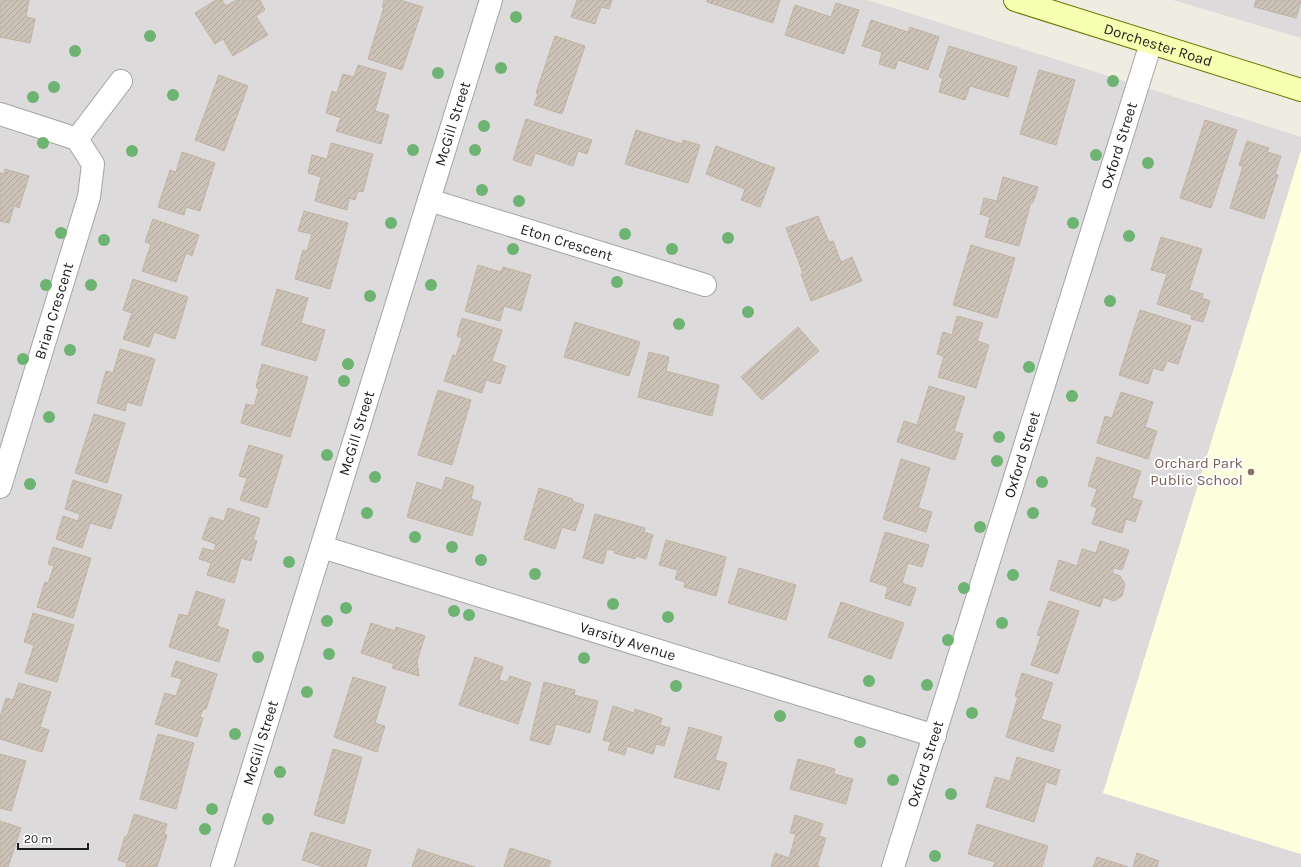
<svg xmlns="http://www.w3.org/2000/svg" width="1301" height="867" viewBox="0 0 1301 867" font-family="Karla,sans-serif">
  <defs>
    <pattern id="building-hatch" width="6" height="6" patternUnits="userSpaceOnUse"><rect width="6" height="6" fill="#ccc2b8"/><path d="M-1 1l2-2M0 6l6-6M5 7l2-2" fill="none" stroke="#afa69e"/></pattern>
  </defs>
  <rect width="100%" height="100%" fill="#efece2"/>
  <g fill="#dcdada">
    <polygon points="0,0 868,0 1301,137 1301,151 1103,793 1301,854 1301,867 0,867"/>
    <polygon points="1173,0 1301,0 1301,38"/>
  </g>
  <polygon fill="#fdffdc" points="1301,151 1301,854 1103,793"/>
  <g fill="url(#building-hatch)" stroke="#c2b3a3">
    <polygon points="0,0 29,0 26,17 35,19 30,43 0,37"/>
    <polygon points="216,0 222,0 226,6 236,0 260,0 265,10 256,16 268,35 233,56 223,39 215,44 195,13"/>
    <polygon points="384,0 400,0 423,7 402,70 368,59 384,7 382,7"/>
    <polygon points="577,0 612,0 609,9 601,7 595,24 571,17"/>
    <polygon points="707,0 780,0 773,23 707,2"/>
    <polygon points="1256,0 1301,0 1301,1 1296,18 1254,7"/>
    <polygon points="836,3 859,10 844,54 785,35 795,5 831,17"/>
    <polygon points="871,20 908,32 910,27 939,37 928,70 898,60 895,69 879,64 882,52 862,46"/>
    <polygon points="555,36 585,46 562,114 534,105 538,94 536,93"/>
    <polygon points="949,46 1017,67 1008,97 970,86 965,100 939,92 943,78 939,77"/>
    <polygon points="358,65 386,73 375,111 389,115 381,144 336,131 341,118 326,113 332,91 337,93 343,74 354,77"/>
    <polygon points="1039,70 1075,80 1056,145 1020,134"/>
    <polygon points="219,75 248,86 224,151 195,140"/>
    <polygon points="526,119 592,140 587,154 578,151 573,166 535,153 531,166 513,160"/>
    <polygon points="1205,120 1237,130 1211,208 1180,198"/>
    <polygon points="636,130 682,144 683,140 700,145 688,183 625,164"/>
    <polygon points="1247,141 1269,148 1267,152 1281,156 1275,174 1278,175 1264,219 1230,208 1243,166 1239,165"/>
    <polygon points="331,143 373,154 363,192 358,191 355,200 349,198 347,210 315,201 321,177 308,173 312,155 327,159"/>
    <polygon points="716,146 775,168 760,207 741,200 745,189 706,174"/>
    <polygon points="182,152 215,163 200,211 186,207 184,215 158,207 170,170 176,172"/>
    <polygon points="5,169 29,176 19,208 14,206 9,223 0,221 0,173 4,174"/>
    <polygon points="1003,177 1038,187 1033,203 1031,202 1019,246 985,237 990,217 980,214 984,198 997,201"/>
    <polygon points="304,211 348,223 330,289 295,279 303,250 307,251 312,234 298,231"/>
    <polygon points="818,216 829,242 833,241 841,262 852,257 862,281 811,301 801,274 803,273 786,228"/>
    <polygon points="153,219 199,235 192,256 186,253 176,282 142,271 151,244 145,242"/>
    <polygon points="1161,237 1202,249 1189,290 1203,294 1202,298 1210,301 1203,322 1191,319 1192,315 1157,304 1167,274 1151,270"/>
    <polygon points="971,245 1015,258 997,318 953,305"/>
    <polygon points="478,265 501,272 503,267 531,275 521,311 504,306 500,321 465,311"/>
    <polygon points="133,279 188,297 175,339 154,332 149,347 123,339 132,313 123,310"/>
    <polygon points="277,289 308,298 301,323 325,330 316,361 261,345"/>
    <polygon points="1140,310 1191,326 1178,364 1167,361 1163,371 1153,368 1148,384 1119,375"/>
    <polygon points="957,316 983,323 977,341 989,345 976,388 938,377 944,356 937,354 943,332 952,335"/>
    <polygon points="462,318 502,330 492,361 506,366 500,384 486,380 482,393 444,381 453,355 456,356 462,338 457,336"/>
    <polygon points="575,322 640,342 629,376 564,357"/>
    <polygon points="798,327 819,351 762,400 741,377"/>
    <polygon points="120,349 155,359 141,406 127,402 125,411 97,403 106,371 113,373"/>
    <polygon points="649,352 669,357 666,371 719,385 712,416 638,397"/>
    <polygon points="262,364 308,377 290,437 241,423 246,404 254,406 259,389 256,387"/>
    <polygon points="929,386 965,397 954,431 963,434 955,460 897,442 904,421 917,425"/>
    <polygon points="438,390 471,400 452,465 418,455"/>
    <polygon points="1121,392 1153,402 1145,427 1157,431 1148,459 1097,443 1105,416 1112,418"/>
    <polygon points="94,414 125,423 107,483 75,473"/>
    <polygon points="249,445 283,455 267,508 240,500 247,478 239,476"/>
    <polygon points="1097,457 1141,471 1132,498 1142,501 1135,522 1126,519 1122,533 1092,524 1097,508 1091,506 1097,489 1088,486"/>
    <polygon points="901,459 930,468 918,508 932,512 926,532 883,519"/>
    <polygon points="446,477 474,486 471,499 481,502 472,536 407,517 417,482 442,490"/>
    <polygon points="73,480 122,495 111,529 90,523 82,548 56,539 63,516 78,521 80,514 65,509"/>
    <polygon points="539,488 573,499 572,501 584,505 575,531 562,527 555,549 524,539"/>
    <polygon points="228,508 260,518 253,540 257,541 251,561 241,558 234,583 207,575 211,563 199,559 203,548 214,551 216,544 202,539 210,517 224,521"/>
    <polygon points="595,514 645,528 644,532 653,535 646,559 636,556 635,559 614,553 615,551 607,549 603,564 583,558"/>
    <polygon points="885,532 929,545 922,567 908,563 902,583 916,588 910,606 885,598 888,587 870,581"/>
    <polygon points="666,540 726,557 716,596 684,587 685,582 675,579 678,570 659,565"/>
    <polygon points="1100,541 1129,550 1122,570 1114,568 1112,573 1120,576 1125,584 1122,596 1114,601 1103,597 1100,607 1050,590 1059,560 1077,566 1082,549 1096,553"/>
    <polygon points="53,547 91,558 73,618 37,607 45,582 48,583 54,566 48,564"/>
    <polygon points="739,568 796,585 786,620 728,603"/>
    <polygon points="196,591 225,600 217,626 229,630 219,662 169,647 179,614 188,616"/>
    <polygon points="1049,601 1079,611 1058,674 1031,665 1041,636 1037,635"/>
    <polygon points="841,602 904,623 891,659 828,637"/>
    <polygon points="33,613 74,625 57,682 25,673 34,645 24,642"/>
    <polygon points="371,623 395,631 396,627 425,636 417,661 419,676 392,668 394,664 361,653"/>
    <polygon points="475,657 503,667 499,680 507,682 510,676 531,683 518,724 459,705"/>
    <polygon points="176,661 217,674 206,709 203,709 200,717 203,718 197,737 155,724 165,693 176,696 182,679 171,676"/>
    <polygon points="1022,673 1053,683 1041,719 1061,725 1053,752 1006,737 1018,697 1015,696"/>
    <polygon points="353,677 386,687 375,723 385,726 377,752 334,737"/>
    <polygon points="544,682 575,690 574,695 598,701 590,733 556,724 550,745 530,740"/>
    <polygon points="19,683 51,692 40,727 49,730 42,752 0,739 0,717 6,698 13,700"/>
    <polygon points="613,706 634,713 635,709 662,718 660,725 670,728 664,746 656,744 653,754 627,746 625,755 608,750 611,742 603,740"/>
    <polygon points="689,727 722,737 715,760 727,763 719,790 674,777"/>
    <polygon points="158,734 194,743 176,809 140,799"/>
    <polygon points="333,749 362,757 344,824 314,815"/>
    <polygon points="0,754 26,761 11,811 0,808"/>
    <polygon points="1017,757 1060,770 1056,785 1046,782 1034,822 986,807 995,777 1010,781"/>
    <polygon points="798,759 835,769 834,774 853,779 846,804 790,789"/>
    <polygon points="134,814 167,824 164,834 167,835 157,867 126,867 127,863 118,860 125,836 127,837"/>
    <polygon points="795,815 823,824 819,836 826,838 817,866 820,867 771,867 775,853 789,858 796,834 790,833"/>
    <polygon points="0,821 21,828 8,867 0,867"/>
    <polygon points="977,824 1048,846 1042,867 1009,867 1005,866 1005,867 993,867 995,862 968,854"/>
    <polygon points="311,832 371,850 366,867 324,867 302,860"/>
    <polygon points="510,848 551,861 549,867 504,867"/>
    <polygon points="418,849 475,867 412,867"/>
    <polygon points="1137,853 1159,861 1157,867 1133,867"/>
    <polygon points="1097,857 1128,867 1093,867"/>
  </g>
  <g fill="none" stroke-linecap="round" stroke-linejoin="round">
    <g stroke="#a4a4a4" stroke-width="24">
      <g id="minor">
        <polyline points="0,114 77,139 93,164 89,197 0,487"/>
        <polyline points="77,139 121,81"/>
        <path id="s1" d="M429,200l276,85"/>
        <path id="s2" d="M322,547l613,189"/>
        <path id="s3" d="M222,867l269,-867"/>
        <path id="s4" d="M893,867l258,-824"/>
      </g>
    </g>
    <g stroke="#657900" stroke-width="24">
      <g id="secondary">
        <path id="s5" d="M1015,0l286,90"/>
      </g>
    </g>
    <use href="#minor" stroke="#fff" stroke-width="22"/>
    <use href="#secondary" stroke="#f7ffb1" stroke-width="22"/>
  </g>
  <g fill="#6db371">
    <circle cx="516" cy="17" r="6"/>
    <circle cx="150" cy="36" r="6"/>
    <circle cx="75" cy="51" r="6"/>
    <circle cx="501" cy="68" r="6"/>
    <circle cx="438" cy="73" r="6"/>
    <circle cx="1113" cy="81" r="6"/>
    <circle cx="54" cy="87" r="6"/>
    <circle cx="173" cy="95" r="6"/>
    <circle cx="33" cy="97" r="6"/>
    <circle cx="484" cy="126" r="6"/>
    <circle cx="43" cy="143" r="6"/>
    <circle cx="413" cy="150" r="6"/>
    <circle cx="475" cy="150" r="6"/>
    <circle cx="132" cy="151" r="6"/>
    <circle cx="1096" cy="155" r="6"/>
    <circle cx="1148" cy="163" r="6"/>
    <circle cx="482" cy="190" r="6"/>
    <circle cx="519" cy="201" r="6"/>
    <circle cx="391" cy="223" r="6"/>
    <circle cx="1073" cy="223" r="6"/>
    <circle cx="61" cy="233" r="6"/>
    <circle cx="625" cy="234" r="6"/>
    <circle cx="1129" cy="236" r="6"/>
    <circle cx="728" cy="238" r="6"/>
    <circle cx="104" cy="240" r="6"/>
    <circle cx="513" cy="249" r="6"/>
    <circle cx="672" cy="249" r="6"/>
    <circle cx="617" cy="282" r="6"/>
    <circle cx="46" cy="285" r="6"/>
    <circle cx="91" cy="285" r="6"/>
    <circle cx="431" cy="285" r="6"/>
    <circle cx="370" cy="296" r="6"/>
    <circle cx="1110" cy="301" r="6"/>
    <circle cx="748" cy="312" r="6"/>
    <circle cx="679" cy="324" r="6"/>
    <circle cx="70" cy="350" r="6"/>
    <circle cx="23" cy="359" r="6"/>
    <circle cx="348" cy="364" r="6"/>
    <circle cx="1029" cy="367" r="6"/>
    <circle cx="344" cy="381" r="6"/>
    <circle cx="1072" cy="396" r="6"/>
    <circle cx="49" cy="417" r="6"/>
    <circle cx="999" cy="437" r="6"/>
    <circle cx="327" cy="455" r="6"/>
    <circle cx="997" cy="461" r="6"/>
    <circle cx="375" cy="477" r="6"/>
    <circle cx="1042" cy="482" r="6"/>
    <circle cx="30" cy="484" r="6"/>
    <circle cx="367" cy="513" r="6"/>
    <circle cx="1033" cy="513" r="6"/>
    <circle cx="980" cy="527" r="6"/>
    <circle cx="415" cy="537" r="6"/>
    <circle cx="452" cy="547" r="6"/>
    <circle cx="481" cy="560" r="6"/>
    <circle cx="289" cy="562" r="6"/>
    <circle cx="535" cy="574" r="6"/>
    <circle cx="1013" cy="575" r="6"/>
    <circle cx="964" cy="588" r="6"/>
    <circle cx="613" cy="604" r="6"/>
    <circle cx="346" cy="608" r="6"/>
    <circle cx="454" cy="611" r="6"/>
    <circle cx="469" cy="615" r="6"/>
    <circle cx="668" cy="617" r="6"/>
    <circle cx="327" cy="621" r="6"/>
    <circle cx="1002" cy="623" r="6"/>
    <circle cx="948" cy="640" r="6"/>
    <circle cx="329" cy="654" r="6"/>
    <circle cx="258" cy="657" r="6"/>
    <circle cx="584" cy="658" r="6"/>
    <circle cx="869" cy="681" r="6"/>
    <circle cx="927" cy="685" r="6"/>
    <circle cx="676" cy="686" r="6"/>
    <circle cx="307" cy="692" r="6"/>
    <circle cx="972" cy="713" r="6"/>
    <circle cx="780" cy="716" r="6"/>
    <circle cx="235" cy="734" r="6"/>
    <circle cx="860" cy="742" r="6"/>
    <circle cx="280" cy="772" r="6"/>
    <circle cx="893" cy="780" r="6"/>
    <circle cx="951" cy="794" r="6"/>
    <circle cx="212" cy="809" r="6"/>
    <circle cx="268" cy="819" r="6"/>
    <circle cx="205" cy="829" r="6"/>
    <circle cx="935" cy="856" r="6"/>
  </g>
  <circle fill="#8d6e63" stroke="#fff" stroke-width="1.5" cx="1251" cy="472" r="4"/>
  <g text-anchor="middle" stroke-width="4" stroke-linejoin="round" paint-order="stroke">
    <g font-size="15" fill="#1d1d1d" stroke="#fff">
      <text dy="5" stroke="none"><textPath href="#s5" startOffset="150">Dorchester Road</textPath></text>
      <text dy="5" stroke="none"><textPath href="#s3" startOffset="778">McGill Street</textPath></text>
      <text dy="5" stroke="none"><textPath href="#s4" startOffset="756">Oxford Street</textPath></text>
      <text dy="5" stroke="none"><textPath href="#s1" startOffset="144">Eton Crescent</textPath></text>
      <text transform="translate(54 311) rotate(-73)" y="5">Brian Crescent</text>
      <text dy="5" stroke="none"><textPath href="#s3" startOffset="454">McGill Street</textPath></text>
      <text dy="5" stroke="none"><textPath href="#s4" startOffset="432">Oxford Street</textPath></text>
      <text dy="5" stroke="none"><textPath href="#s2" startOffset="320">Varsity Avenue</textPath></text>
      <text dy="5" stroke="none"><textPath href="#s3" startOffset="130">McGill Street</textPath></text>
      <text dy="5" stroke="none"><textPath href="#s4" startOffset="108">Oxford Street</textPath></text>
    </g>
    <g font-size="15" fill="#785e54" stroke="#fff" text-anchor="end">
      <text x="1243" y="468">Orchard Park<tspan x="1243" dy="17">Public School</tspan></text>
    </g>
  </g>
  <path d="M18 843v6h70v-6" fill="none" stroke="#1d1d1d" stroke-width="2"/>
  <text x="24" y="843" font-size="12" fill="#1d1d1d" stroke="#ffffff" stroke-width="3" paint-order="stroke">20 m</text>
</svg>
